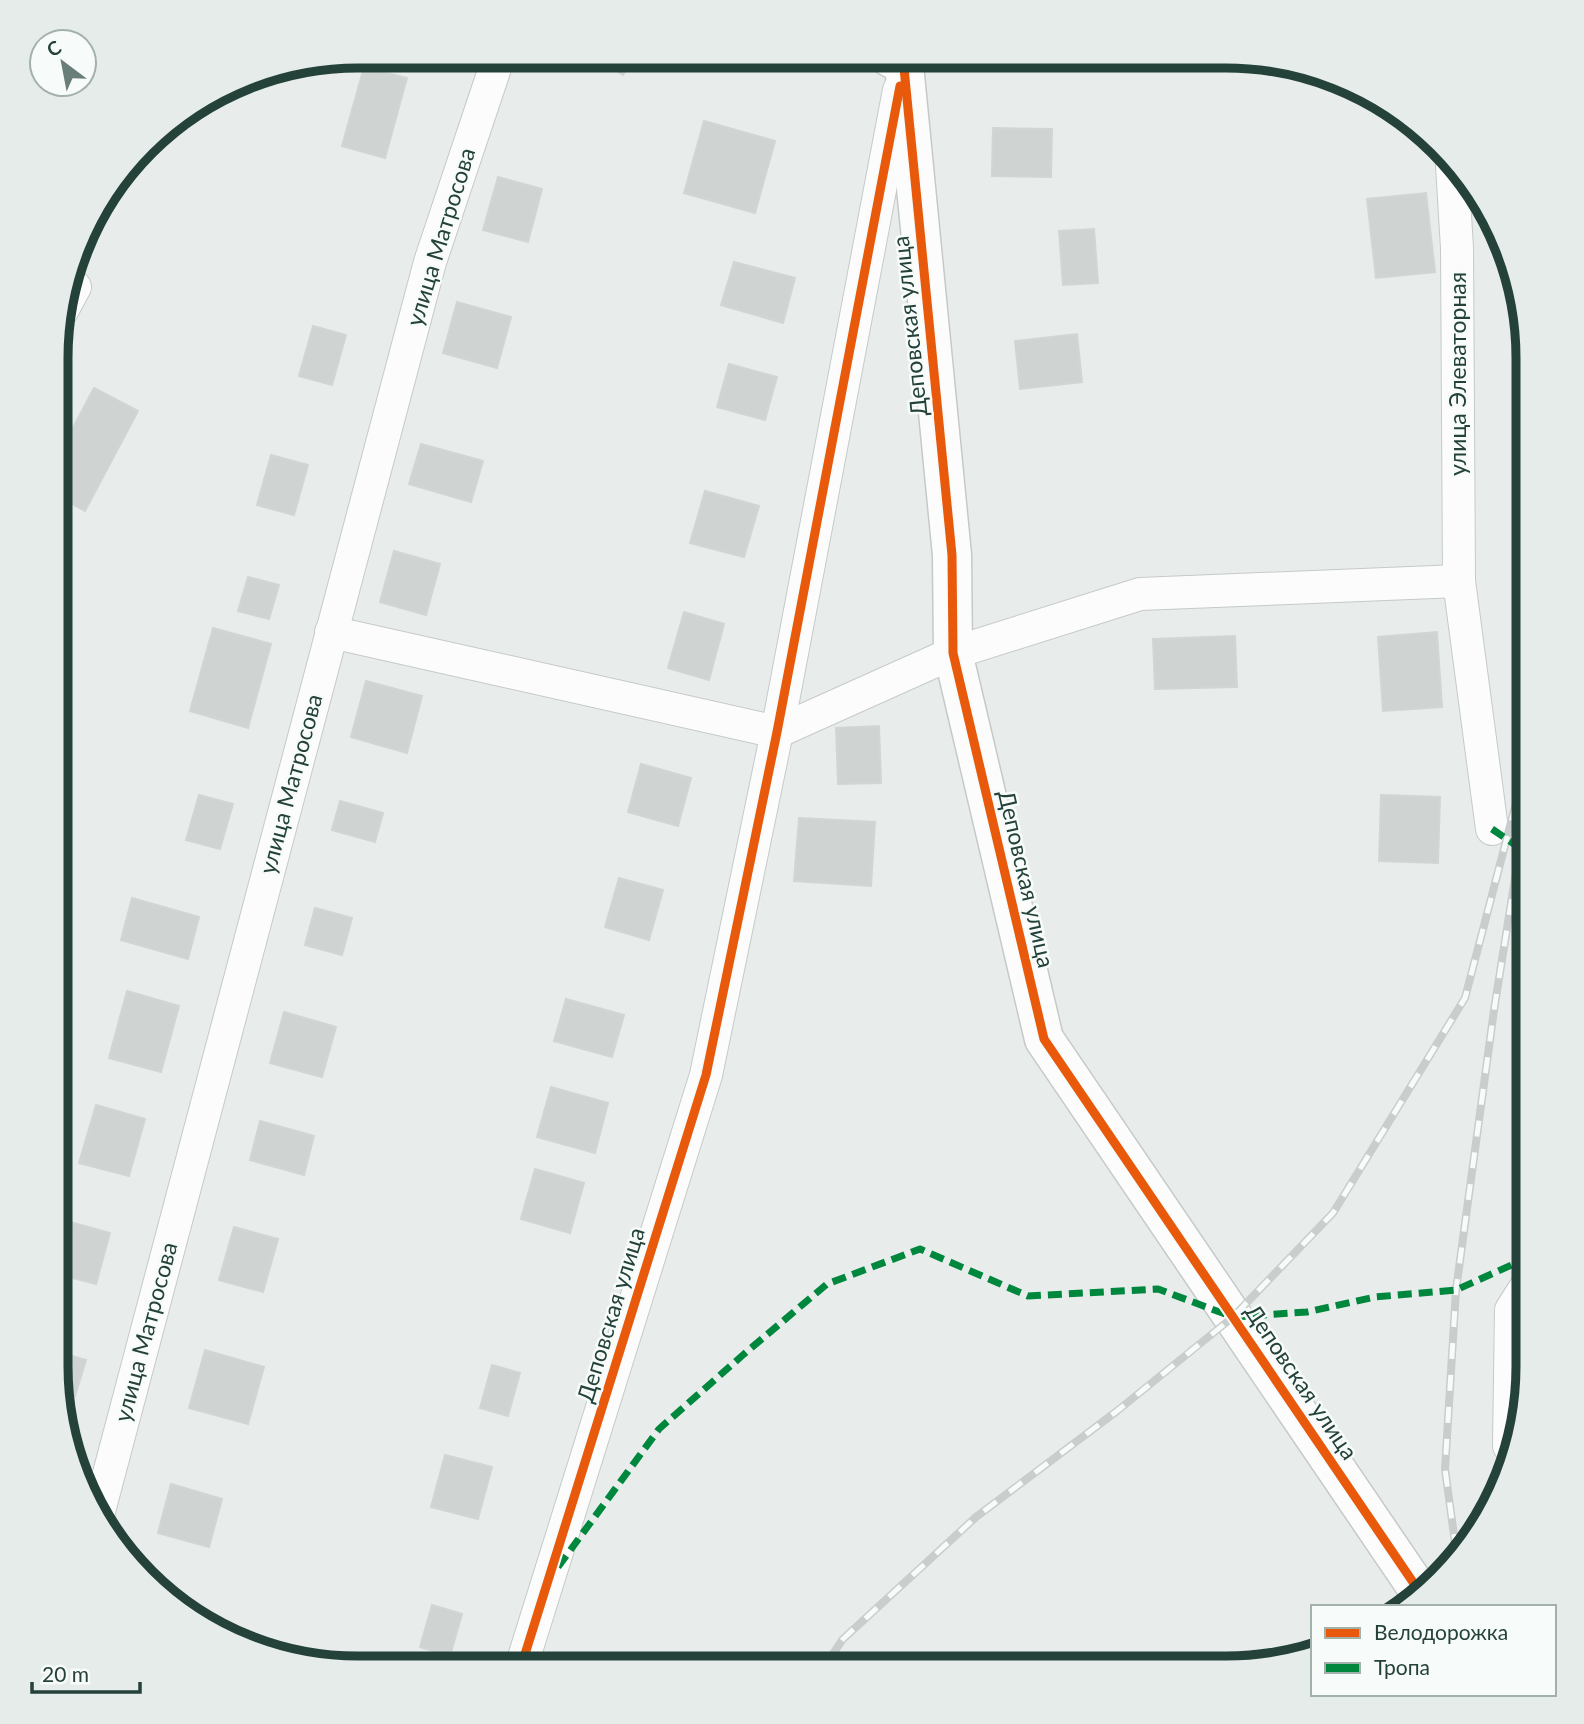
<svg xmlns="http://www.w3.org/2000/svg" width="1584" height="1724" viewBox="0 0 1584 1724" font-family="Lato,sans-serif">
  <rect width="100%" height="100%" fill="#e8edeb"/>
  <g fill="#cfd4d2" stroke="#d1d6d4" stroke-width="2">
    <polygon points="592,57 634,57 623,75"/>
    <polygon points="364,67 407,78 385,158 342,146"/>
    <polygon points="704,121 775,141 755,213 684,193"/>
    <polygon points="993,128 1052,129 1051,177 992,176"/>
    <polygon points="498,177 542,189 528,242 483,230"/>
    <polygon points="1426,193 1435,272 1376,278 1367,199"/>
    <polygon points="1094,229 1098,283 1063,285 1059,231"/>
    <polygon points="734,262 795,278 783,323 721,305"/>
    <polygon points="457,302 511,317 497,368 443,353"/>
    <polygon points="313,326 346,335 332,385 299,376"/>
    <polygon points="1077,334 1082,382 1020,389 1015,341"/>
    <polygon points="729,364 777,377 765,420 717,407"/>
    <polygon points="94,388 138,411 85,511 61,498 61,450"/>
    <polygon points="421,444 483,461 471,502 409,484"/>
    <polygon points="271,455 308,465 294,515 257,505"/>
    <polygon points="705,491 759,506 744,557 690,543"/>
    <polygon points="394,551 440,564 426,615 380,602"/>
    <polygon points="248,577 279,585 269,619 238,611"/>
    <polygon points="684,612 724,624 709,680 668,668"/>
    <polygon points="213,628 271,644 248,728 190,711"/>
    <polygon points="1437,632 1442,707 1383,711 1378,637"/>
    <polygon points="1235,636 1237,687 1155,689 1153,639"/>
    <polygon points="366,681 422,696 407,753 351,737"/>
    <polygon points="879,726 881,783 838,784 836,728"/>
    <polygon points="641,764 691,778 678,826 628,812"/>
    <polygon points="199,795 233,804 220,849 186,840"/>
    <polygon points="1381,795 1440,797 1438,863 1379,861"/>
    <polygon points="340,801 383,813 375,842 332,830"/>
    <polygon points="799,818 875,822 871,886 794,881"/>
    <polygon points="619,878 663,890 649,940 605,927"/>
    <polygon points="132,898 199,917 188,959 121,940"/>
    <polygon points="315,908 352,918 342,955 305,945"/>
    <polygon points="127,991 179,1006 161,1072 109,1058"/>
    <polygon points="566,999 624,1015 612,1057 554,1041"/>
    <polygon points="284,1012 336,1027 322,1077 270,1063"/>
    <polygon points="551,1087 608,1103 595,1153 537,1137"/>
    <polygon points="96,1105 145,1119 129,1176 79,1163"/>
    <polygon points="260,1121 314,1136 304,1175 250,1160"/>
    <polygon points="535,1169 584,1183 570,1233 521,1219"/>
    <polygon points="66,1221 110,1233 96,1284 57,1274 57,1252"/>
    <polygon points="234,1227 278,1239 263,1292 219,1280"/>
    <polygon points="205,1350 264,1367 248,1424 189,1408"/>
    <polygon points="57,1352 86,1360 75,1396 58,1391"/>
    <polygon points="492,1365 520,1373 508,1416 480,1408"/>
    <polygon points="445,1455 492,1467 478,1519 431,1507"/>
    <polygon points="171,1484 222,1499 209,1547 158,1533"/>
    <polygon points="432,1605 462,1614 450,1656 420,1647"/>
  </g>
  <g fill="none" stroke-linecap="round" stroke-linejoin="round">
    <g stroke="#c5cac8" stroke-width="34">
      <g id="minor">
        <polyline points="1452,166 1457,248 1459,581"/>
        <polyline points="62,311 75,287"/>
        <polyline points="331,632 777,732 953,653 1140,594 1459,581 1492,829"/>
        <polyline points="1509,1446 1511,1310 1527,1285"/>
        <polyline points="98,1515 430,262 499,56"/>
        <polyline points="521,1667 706,1075 777,732 899,90"/>
      </g>
    </g>
    <g stroke="#c5cac8" stroke-width="41">
      <polyline id="tertiary" points="889,57 904,65 952,555 953,653 1044,1039 1419,1591"/>
    </g>
    <use href="#minor" stroke="#fcfcfc" stroke-width="32"/>
    <use href="#tertiary" stroke="#fcfcfc" stroke-width="38"/>
    <g stroke="#c9cdcc" stroke-width="8">
      <g id="rail">
        <polyline points="1456,1550 1445,1469 1456,1290 1494,1010 1527,803"/>
        <polyline points="824,1667 843,1639 976,1517 1117,1411 1233,1317 1333,1213 1465,998 1527,761"/>
      </g>
    </g>
    <use href="#rail" stroke="#f7fbf9" stroke-width="5" stroke-dasharray="16" stroke-linecap="butt"/>
    <g stroke="#00873e" stroke-width="7" stroke-dasharray="14 7" stroke-linecap="butt">
      <polyline points="1492,829 1527,853"/>
      <polyline points="558,1567 659,1429 744,1354 827,1284 920,1249 1028,1296 1158,1289 1233,1317 1307,1312 1375,1297 1456,1290 1527,1258"/>
    </g>
    <g stroke="#f7fbf9" stroke-width="13">
      <g id="cycleway">
        <polyline points="903,58 952,555 953,653 1044,1039 1419,1591"/>
        <polyline points="521,1667 706,1075 777,732 900,86"/>
      </g>
    </g>
    <use href="#cycleway" stroke="#e8590c" stroke-width="9"/>
  </g>
  <g text-anchor="middle" stroke-width="5" stroke-linejoin="round" paint-order="stroke">
    <g font-size="23" fill="#24423a" stroke="#f7fbf9">
      <text transform="translate(441 237) rotate(-73)" y="8">улица Матросова</text>
      <text transform="translate(910 326) rotate(-96)" y="8">Деповская улица</text>
      <text transform="translate(1458 374) rotate(-90)" y="8">улица Элеваторная</text>
      <text transform="translate(291 784) rotate(-75)" y="8">улица Матросова</text>
      <text transform="translate(1026 879) rotate(77)" y="8">Деповская улица</text>
      <text transform="translate(611 1315) rotate(-73)" y="8">Деповская улица</text>
      <text transform="translate(146 1332) rotate(-75)" y="8">улица Матросова</text>
      <text transform="translate(1301 1382) rotate(56)" y="8">Деповская улица</text>
    </g>
  </g>
  <path d="M0 0H1584V1724H0ZM358 68H1226A290 290 0 0 1 1516 358V1366A290 290 0 0 1 1226 1656H358A290 290 0 0 1 68 1366V358A290 290 0 0 1 358 68Z" fill="#e6ecea" fill-rule="evenodd"/>
  <path fill="none" stroke="#24423a" stroke-width="9" d="M358 68H1226A290 290 0 0 1 1516 358V1366A290 290 0 0 1 1226 1656H358A290 290 0 0 1 68 1366V358A290 290 0 0 1 358 68Z"/>
  <rect x="1311" y="1605" width="245" height="91" fill="#f7fbf9" stroke="#a3b1ad" stroke-width="2"/>
  <rect x="1325" y="1628" width="35" height="10" fill="#e8590c" stroke="#a3b1ad" stroke-width="2"/>
  <text x="1374" y="1640" font-size="21" fill="#24423a">Велодорожка</text>
  <rect x="1325" y="1663" width="35" height="10" fill="#00873e" stroke="#a3b1ad" stroke-width="2"/>
  <text x="1374" y="1675" font-size="21" fill="#24423a">Тропа</text>
  <g transform="translate(63 63) rotate(328)"><circle r="33" fill="#f7fbf9" stroke="#a3b1ad" stroke-width="2"/>
  <path d="M0-5L12 26L0 18L-12 26Z" fill="#697e78"/>
  <text y="-10" font-size="19" font-weight="bold" text-anchor="middle" fill="#24423a">С</text>
  </g>
  <path d="M32 1682v10h108v-10" fill="none" stroke="#24423a" stroke-width="3.5"/>
  <text x="42" y="1682" font-size="21" fill="#24423a" stroke="#f7fbf9" stroke-width="5" paint-order="stroke">20 m</text>
</svg>
